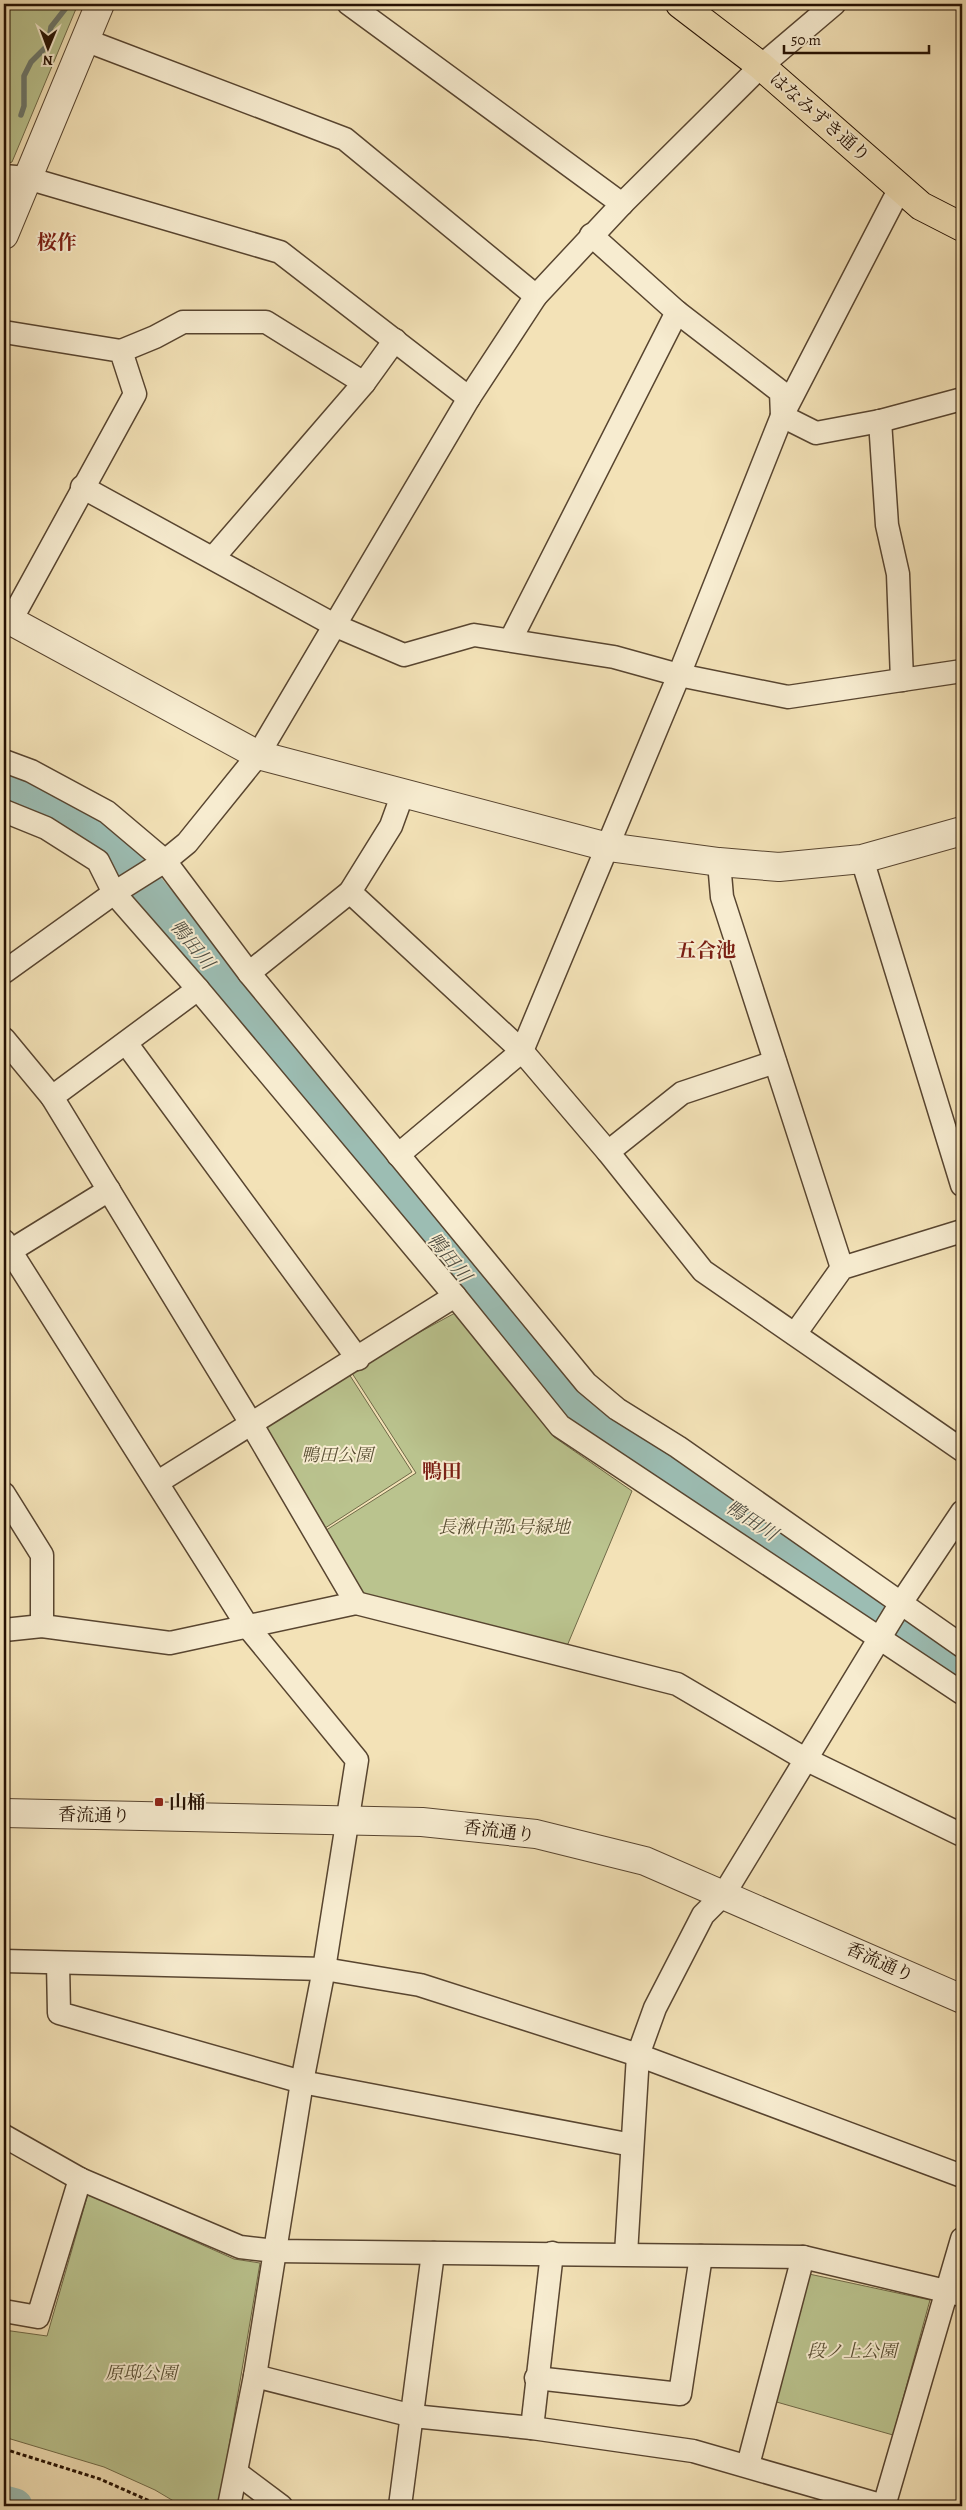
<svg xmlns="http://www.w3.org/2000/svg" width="966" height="2510" viewBox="0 0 966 2510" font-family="Alegreya,'Noto Serif JP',serif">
  <rect width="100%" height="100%" fill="#f3e2b7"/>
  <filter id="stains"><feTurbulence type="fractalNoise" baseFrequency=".004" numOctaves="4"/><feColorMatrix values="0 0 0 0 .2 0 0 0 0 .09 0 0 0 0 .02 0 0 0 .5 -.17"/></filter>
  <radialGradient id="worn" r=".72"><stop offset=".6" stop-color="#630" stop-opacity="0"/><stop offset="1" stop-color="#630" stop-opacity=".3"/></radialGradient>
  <g fill="#bac38e" stroke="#706a48">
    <polygon points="4,4 78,4 12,162 4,165"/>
    <polygon points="455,1313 554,1437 632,1491 567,1646 357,1598 320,1534 416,1473 350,1370"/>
    <polygon points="347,1371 412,1472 319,1532 260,1428"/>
    <polygon points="88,2194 234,2259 260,2263 219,2506 182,2506 155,2490 104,2467 4,2437 4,2330 47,2336"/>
    <polygon points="809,2274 930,2300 893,2435 773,2401"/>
  </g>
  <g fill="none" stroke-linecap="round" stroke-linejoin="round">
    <polyline stroke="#6c786d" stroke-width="5.5" points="21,115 24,106 24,76 31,62 48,45 51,27 69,4"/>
    <g stroke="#9cbdb3" stroke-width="35">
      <polyline points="4,785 68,816 125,861 517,1339 578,1406 612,1431 962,1658"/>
      <polyline points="4,2503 15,2506"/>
    </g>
    <g stroke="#584530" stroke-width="25">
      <g id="minor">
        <polyline points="349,4 622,204"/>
        <polyline points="834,4 761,66 622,204 536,296 469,398 258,755 187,843 165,861 249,973 586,1383 617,1409 678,1447 962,1646"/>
        <polyline points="85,40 345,139 536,296"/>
        <polyline points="4,176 27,178 280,252 469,398"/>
        <polyline points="591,235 677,312 781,392 782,416"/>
        <polyline points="4,332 121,351 135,394 10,622"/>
        <polyline points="121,351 155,337 183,322 266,322 364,383"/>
        <polyline points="782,416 816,433 880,421 962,399"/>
        <polyline points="880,421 887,525 898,574 902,680"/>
        <polyline points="82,487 336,626 404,655 474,635 614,657 679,675 788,697 962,671"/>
        <polyline points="213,558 364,383 395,340"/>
        <polyline points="511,639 677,312"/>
        <polyline points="4,761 31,771 107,812 165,861 114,893 4,972"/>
        <polyline points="4,811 46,828 98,861 114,893 198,989 455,1296 560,1426 962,1693"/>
        <polyline points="862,859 962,1185"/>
        <polyline points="719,862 722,897 842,1268"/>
        <polyline points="350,892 522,1051 608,1152 703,1271 962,1450"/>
        <polyline points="249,973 350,892 391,826 403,793"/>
        <polyline points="198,989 52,1097 252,1425 356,1603"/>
        <polyline points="4,1039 52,1097"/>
        <polyline points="126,1043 358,1359"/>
        <polyline points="608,1152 682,1093 775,1062"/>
        <polyline points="398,1155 522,1051 679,675 782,416 900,188"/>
        <polyline points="4,1241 248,1627 357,1760 324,1969 302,2082 255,2376 229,2506"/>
        <polyline points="10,1251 109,1190"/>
        <polyline points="795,1334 842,1268 962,1231"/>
        <polyline points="158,1482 455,1296"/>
        <polyline points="4,1494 42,1555 42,1626"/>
        <polyline points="4,1630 42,1626 170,1643 356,1603 677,1684 805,1759 962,1835"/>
        <polyline points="4,1961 324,1969 420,1985 638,2055 962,2176"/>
        <polyline points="58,1963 59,2013 302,2082 632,2145"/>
        <polyline points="4,2136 80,2179 240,2247 275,2251 803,2257 962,2295"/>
        <polyline points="626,2254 638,2055 655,2008 703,1915 724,1894 901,1603 962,1512"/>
        <polyline points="4,2311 38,2317 80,2179"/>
        <polyline points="255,2376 413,2416 532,2428 693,2451 884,2506"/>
        <polyline points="536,2378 680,2394 701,2256"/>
        <polyline points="532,2428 552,2253"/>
        <polyline points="748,2465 803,2257"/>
        <polyline points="237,2473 281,2506"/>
        <polyline points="400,2506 433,2253"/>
        <polyline points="884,2506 962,2239"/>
      </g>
    </g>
    <g stroke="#584530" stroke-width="30">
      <g id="tertiary">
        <polyline points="4,235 100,4"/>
        <polyline points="4,617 258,755 608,847 719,862 779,867 862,859 962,831"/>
        <polyline points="4,1813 422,1822 536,1834 645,1861 962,1999"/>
      </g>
    </g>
    <g stroke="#251103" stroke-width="30">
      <polyline id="primary" points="680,4 761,66 921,206 962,227"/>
    </g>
    <polyline stroke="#251103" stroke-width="3" stroke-dasharray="4 2.5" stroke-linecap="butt" points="4,2449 100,2479 161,2506"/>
    <use href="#minor" stroke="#f7ecd0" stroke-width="22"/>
    <use href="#tertiary" stroke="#f7ecd0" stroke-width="28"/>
    <use href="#primary" stroke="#f3e2b7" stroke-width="28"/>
  </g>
  <rect fill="#8f2418" stroke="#f7ecd0" stroke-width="2" x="154" y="1797" width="10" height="10" rx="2.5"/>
  <g text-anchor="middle" stroke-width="4" stroke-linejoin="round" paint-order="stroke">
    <g font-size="18" fill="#251103" stroke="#f7ecd0">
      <text transform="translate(820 117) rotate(41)" y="6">はなみずき通り</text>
      <text transform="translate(94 1815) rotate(1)" y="6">香流通り</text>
      <text transform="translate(499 1831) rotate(7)" y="6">香流通り</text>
      <text transform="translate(880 1962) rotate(24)" y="6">香流通り</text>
    </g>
    <g font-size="18" font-style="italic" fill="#594f34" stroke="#f7ecd0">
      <text x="337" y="1461">鴨田公園</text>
      <text x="504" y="1533">長湫中部1号緑地</text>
      <text x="852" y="2357">段ノ上公園</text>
      <text x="141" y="2379">原邸公園</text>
    </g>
    <g font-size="18" font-weight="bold" fill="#251103" stroke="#f7ecd0" text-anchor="start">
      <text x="169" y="1808">山桶</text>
    </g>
    <g font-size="19" font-style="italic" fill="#4f4d41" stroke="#f7ecd0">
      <text transform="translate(193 944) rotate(51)" y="7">鴨田川</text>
      <text transform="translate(450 1257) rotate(51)" y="7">鴨田川</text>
      <text transform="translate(752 1520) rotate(33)" y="7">鴨田川</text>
    </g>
    <g font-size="20" font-weight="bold" fill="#7a1f14" stroke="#f7ecd0">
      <text x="57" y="249">桜作</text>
      <text x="706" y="957">五合池</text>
      <text x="442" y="1478">鴨田</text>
    </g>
  </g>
  <rect width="966" height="2510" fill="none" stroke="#f3e2b7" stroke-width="20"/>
  <rect x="5" y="5" width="956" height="2500" fill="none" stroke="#251103" stroke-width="2.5"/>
  <rect x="10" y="10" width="946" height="2490" fill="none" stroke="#251103"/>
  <g transform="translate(48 48) rotate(181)" stroke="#f7ecd0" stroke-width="4" paint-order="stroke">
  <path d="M0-4L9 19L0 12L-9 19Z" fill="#251103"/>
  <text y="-8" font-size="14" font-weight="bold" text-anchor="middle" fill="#251103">N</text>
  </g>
  <path d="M784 45v8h145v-8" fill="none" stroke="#251103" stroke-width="2.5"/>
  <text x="791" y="45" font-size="15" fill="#251103" stroke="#f7ecd0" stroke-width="4" paint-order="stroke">50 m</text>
  <rect width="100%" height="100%" filter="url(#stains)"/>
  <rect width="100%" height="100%" fill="url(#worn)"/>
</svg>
